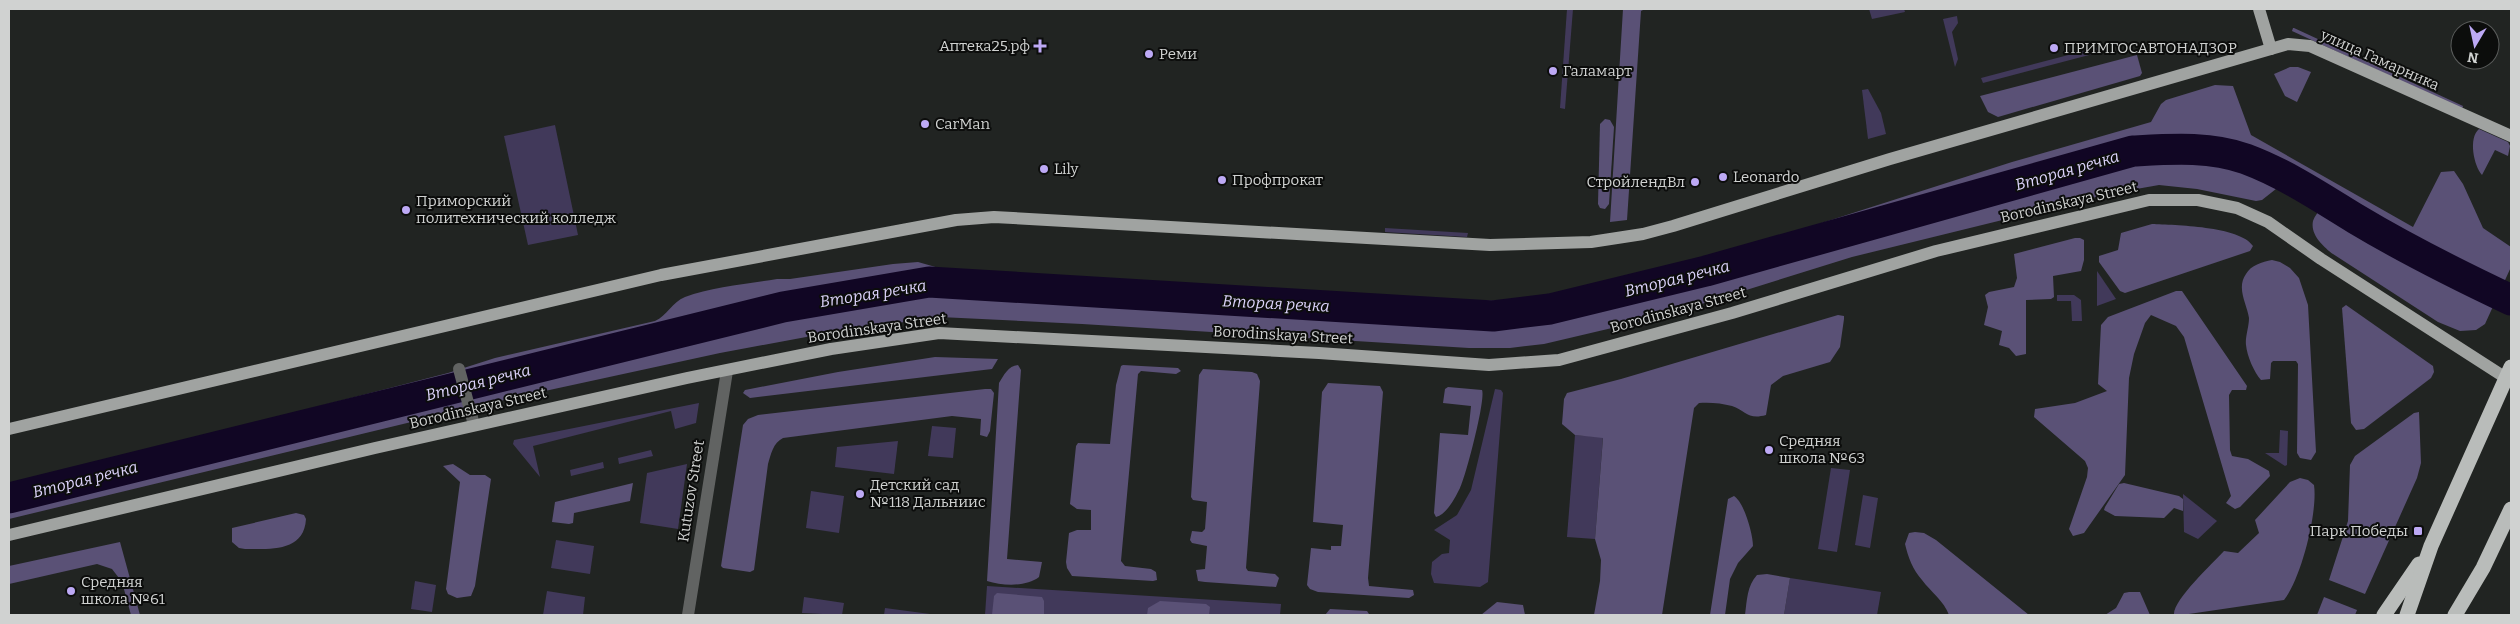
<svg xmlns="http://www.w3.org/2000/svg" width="2520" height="624" viewBox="0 0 2520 624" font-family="Bitter,serif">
  <rect width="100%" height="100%" fill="#212422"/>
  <g fill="#41395a">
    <polygon points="1567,9 1573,9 1565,109 1560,108"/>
    <polygon points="1869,9 1904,9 1905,12 1872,19"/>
    <polygon points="1957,16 1958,23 1952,32 1958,59 1955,67 1943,19"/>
    <polygon points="2099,47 2100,49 2093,51 2093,54 1983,83 1981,78"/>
    <polygon points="1868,89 1881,113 1886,134 1868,139 1862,90"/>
    <polygon points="555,125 578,235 528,245 504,136"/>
    <polygon points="1385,228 1468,233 1467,237 1385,232"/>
    <polygon points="2097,271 2116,299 2097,306"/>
    <polygon points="2057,295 2074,295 2081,300 2082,321 2072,321 2071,301 2057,301"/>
    <polygon points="1495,389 1501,390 1503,393 1488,582 1480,587 1434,583 1431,574 1432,562 1442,554 1449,553 1450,540 1434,530 1457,515 1471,490"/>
    <polygon points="699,403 696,423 675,429 671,411 533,446 540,477 513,444 514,440"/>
    <polygon points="932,426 956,428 953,458 928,456"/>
    <polygon points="2280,430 2288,431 2287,465 2285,466 2265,453 2279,453"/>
    <polygon points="1575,435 1603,437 1595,539 1567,537"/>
    <polygon points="898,441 894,474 835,467 837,447"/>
    <polygon points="651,450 653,456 619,464 618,458"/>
    <polygon points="603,462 604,468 571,476 570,470"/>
    <polygon points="687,464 678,529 640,523 647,473"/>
    <polygon points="1831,468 1850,470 1837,552 1818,549"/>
    <polygon points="811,491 844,496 839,533 806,528"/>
    <polygon points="2183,494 2217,521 2198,539 2184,532"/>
    <polygon points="1863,495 1878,498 1870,548 1855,545"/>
    <polygon points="556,540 594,546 590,574 551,568"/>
    <polygon points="1790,578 1881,592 1877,615 1784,615"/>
    <polygon points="415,581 436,585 432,612 411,609"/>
    <polygon points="987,586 1281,604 1280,615 985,615"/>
    <polygon points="547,591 585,597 583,615 543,615"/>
    <polygon points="804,597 844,603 842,615 802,613"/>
    <polygon points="885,608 930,614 930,615 884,615"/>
  </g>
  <g fill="#5a5176">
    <polygon points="1623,9 1662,9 1645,9 1641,11 1627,220 1610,222"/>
    <polygon points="2293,28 2294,28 2463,106 2462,109 2292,31"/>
    <polygon points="2137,55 2142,73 2140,76 1998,117 1988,112 1980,96"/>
    <polygon points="2290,67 2298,67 2311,72 2297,102 2285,96 2274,74"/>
    <path d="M2215,85l18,1 18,49 162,92 28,-55 13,-1 9,13 20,44 28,19v20l-26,57 -9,6 -16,1 -22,-9 -105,-68c-9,-7 -23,-19 -20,-33 2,-6 6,-8 6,-15l-34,-20 -4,-1 -19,15 -6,1 -59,-12 -38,-4 -51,9 -256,63 -189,59 -119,28 -34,4h-41l-387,-24 -142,-7 -107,15 -113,21 -230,50 -481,116v-33l439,-113 47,-15 160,-37c12,-5 17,-19 30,-24 26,-10 63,-13 92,-18h13l103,-15 25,-2 28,8 475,30 112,1 106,-22 67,-19 306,-98 139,-40 10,-18 5,-4z"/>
    <polygon points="1605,119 1610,120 1614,127 1609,204 1605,209 1600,208 1598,204 1600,124"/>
    <path d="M2479,129l29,13 2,4 -2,10 -13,-6 -13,25c-8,-9 -14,-37 -3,-46z"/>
    <path d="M2152,224c22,1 88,2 101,22l-3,5 -125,42 -5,-2 -21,-29v-6l19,-6 3,-17z"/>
    <polygon points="2075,238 2080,238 2084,240 2084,260 2081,271 2053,276 2054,297 2051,299 2026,300 2026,354 2016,356 2009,348 1999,345 2002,331 1984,325 1988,307 1985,295 1989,292 2014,287 2017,278 2014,254"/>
    <path d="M2272,260l8,2 10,6 9,10 9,27 8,147 -5,8 -11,-2 -3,-5 1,-89 -2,-3h-23l-2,2 -1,16 -9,1c-7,-8 -14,-24 -15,-35 -1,-8 3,-18 3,-27 -2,-14 -13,-30 -3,-44 5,-9 16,-12 26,-14z"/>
    <polygon points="2176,291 2182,291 2247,386 2246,390 2232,390 2229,395 2230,450 2232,456 2248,459 2269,471 2270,476 2240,507 2235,509 2226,503 2231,496 2184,337 2176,326 2151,315 2145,323 2134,354 2129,378 2125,475 2084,533 2073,536 2069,529 2087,477 2088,468 2085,461 2034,417 2035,409 2075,403 2107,391 2098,384 2101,325 2108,317"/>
    <polygon points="2346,305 2433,366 2434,372 2431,378 2364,429 2356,430 2351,423 2342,308"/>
    <path d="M1838,315l6,1v3l-4,28 -10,15 -47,14 -12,9 -5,30c-18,5 -20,-4 -34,-9 -10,-3 -24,-4 -33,-3l-5,5 -32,207h-68l6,-34 1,-21 -6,-21 8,-101 -28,-3 -13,-11 2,-25 3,-6 54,-14z"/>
    <polygon points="935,357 998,359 992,369 750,398 743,393 745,390 838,372"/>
    <path d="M1018,365l3,5 -14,189 35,3 -3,15c-13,10 -36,9 -52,4l12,-198c5,-8 9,-17 19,-18z"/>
    <polygon points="1123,365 1178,368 1181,371 1176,374 1141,371 1138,374 1121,561 1125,566 1151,569 1156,572 1157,580 1153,581 1072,576 1067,568 1066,562 1069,533 1077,530 1091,530 1091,510 1077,509 1070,504 1076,446 1078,443 1110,444 1116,385 1121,366"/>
    <polygon points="1203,369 1252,372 1257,374 1260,381 1246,568 1248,571 1275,574 1279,578 1276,587 1205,582 1198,581 1196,570 1205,569 1207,546 1192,543 1190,540 1192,531 1202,532 1205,529 1207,502 1193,500 1191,497 1199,375"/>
    <polygon points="1328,383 1380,386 1383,392 1368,578 1369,586 1413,590 1414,595 1409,598 1318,592 1310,589 1307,585 1311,548 1331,550 1331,546 1341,546 1343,525 1313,522 1322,392"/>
    <path d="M1448,387l34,3c4,9 -16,86 -22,98 -5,10 -13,26 -24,29l-2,-4 6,-80 28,2 3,-29 -28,-3 2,-14z"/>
    <path d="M985,389h6l3,4 -4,38 -3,6 -7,-2 1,-16 -29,-3 -169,22c-10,5 -12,16 -15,26l-14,106 -4,2 -27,-4 -2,-2 22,-141 5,-6 10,-4z"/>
    <polygon points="2419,412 2421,463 2417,478 2365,594 2329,580 2348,521 2350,465 2355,456 2414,413"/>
    <polygon points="453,464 470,475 485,475 491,479 475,586 471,596 457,598 448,594 446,589 460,482 443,466"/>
    <path d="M2300,478l8,2 6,5c4,27 -13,94 -30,115l-102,15 -8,-1c0,-15 39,-51 50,-63l14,2 21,-20 -4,-13 35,-38z"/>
    <polygon points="633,483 630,501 574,513 573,523 569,524 552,522 555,502"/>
    <polygon points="2124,483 2179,496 2183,499 2183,511 2174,508 2164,518 2115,516 2104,510 2105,507 2119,484"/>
    <path d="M1734,496c10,6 19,38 19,50l-15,17 -8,16 -5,36h-15l18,-116z"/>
    <path d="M296,513l8,2 2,4c-2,33 -35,30 -61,30l-6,-1 -7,-6v-14z"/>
    <path d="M1915,532l9,1 12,7 93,75h-80c-5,-14 -18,-23 -27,-35 -9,-10 -14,-23 -17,-36l4,-11z"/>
    <polygon points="120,542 140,615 131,615 122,582 112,569 97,564 9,584 9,566"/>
    <path d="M1767,574l23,4 -6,37h-39c2,-15 2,-29 12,-40z"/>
    <polygon points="2129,592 2140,592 2150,615 2105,615 2116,608 2124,593"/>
    <polygon points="997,593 1042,597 1044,601 1044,615 992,615 994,596"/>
    <polygon points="2324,597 2357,610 2355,615 2317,615"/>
    <polygon points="1160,601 1206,604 1210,607 1209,615 1147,615 1148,608"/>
    <polygon points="1497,602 1523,605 1525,615 1481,615"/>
    <polygon points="1330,609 1367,611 1369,614 1325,615"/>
  </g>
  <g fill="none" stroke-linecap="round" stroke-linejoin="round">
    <path stroke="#110624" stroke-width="31" d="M9,498l774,-191 146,-25 564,34 57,-7 156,-38 427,-120c38,-2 77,-5 113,8 40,15 74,38 110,60 50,30 102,56 155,81"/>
    <g stroke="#616362" stroke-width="12">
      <polyline points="459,369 474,425"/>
      <polyline points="688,615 727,371"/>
    </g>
    <g stroke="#a0a3a1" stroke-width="12">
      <polyline points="2259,9 2271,49"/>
      <polyline points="9,429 661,275 956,220 994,217 1490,245 1591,242 1643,234 1673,226 1890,159 2288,44 2310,46 2511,136"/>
      <polyline points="9,535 375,448 687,378 831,349 939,333 1319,353 1489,365 1559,360 1732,313 1936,251 2149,200 2198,200 2237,208 2268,222 2321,259 2506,378"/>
    </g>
    <g stroke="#b9bcba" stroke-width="15">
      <polyline points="2384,615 2419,564"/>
      <polyline points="2407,615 2431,546 2511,367"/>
      <polyline points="2455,615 2483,568 2511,509"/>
    </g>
  </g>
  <g fill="#bda9f5" stroke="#0c0d0c" stroke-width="2">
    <path d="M1037.5 38.5h5v5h5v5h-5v5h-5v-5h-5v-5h5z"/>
    <circle cx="2054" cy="48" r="5"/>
    <circle cx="1149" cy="54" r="5"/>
    <circle cx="1553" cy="71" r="5"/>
    <circle cx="925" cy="124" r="5"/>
    <circle cx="1044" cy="169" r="5"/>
    <circle cx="1723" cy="177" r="5"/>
    <circle cx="1222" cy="180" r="5"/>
    <circle cx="1695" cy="182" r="5"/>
    <circle cx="406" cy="210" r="5"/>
    <circle cx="1769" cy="450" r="5"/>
    <circle cx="860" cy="494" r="5"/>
    <rect x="2413" y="526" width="10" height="10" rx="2.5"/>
    <circle cx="71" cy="591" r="5"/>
  </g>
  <g text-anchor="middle" stroke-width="4" stroke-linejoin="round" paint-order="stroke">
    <g font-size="15" fill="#d0d2d1" stroke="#0c0d0c" text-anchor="start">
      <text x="1030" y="51" text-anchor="end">Аптека25.рф</text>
      <text x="2064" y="53">ПРИМГОСАВТОНАДЗОР</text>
      <text x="1159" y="59">Реми</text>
      <text x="1563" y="76">Галамарт</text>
      <text x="935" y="129">CarMan</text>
      <text x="1054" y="174">Lily</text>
      <text x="1733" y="182">Leonardo</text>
      <text x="1232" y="185">Профпрокат</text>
      <text x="1685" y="187" text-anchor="end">СтройлендВл</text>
      <text x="416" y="206">Приморский<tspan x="416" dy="17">политехнический колледж</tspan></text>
      <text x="1779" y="446">Средняя<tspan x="1779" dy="17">школа №63</tspan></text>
      <text x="870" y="490">Детский сад<tspan x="870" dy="17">№118 Дальниис</tspan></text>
      <text x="2408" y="536" text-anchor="end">Парк Победы</text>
      <text x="81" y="587">Средняя<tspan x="81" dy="17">школа №61</tspan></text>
    </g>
    <g font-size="15" fill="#d0d2d1" stroke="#0c0d0c">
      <text transform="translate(2380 60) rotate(24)" y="5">улица Гамарника</text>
      <text transform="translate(2069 202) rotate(-13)" y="5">Borodinskaya Street</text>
      <text transform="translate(1678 310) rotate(-15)" y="5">Borodinskaya Street</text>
      <text transform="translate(877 328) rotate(-8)" y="5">Borodinskaya Street</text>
      <text transform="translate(1283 335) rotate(3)" y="5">Borodinskaya Street</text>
      <text transform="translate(478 408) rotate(-13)" y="5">Borodinskaya Street</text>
      <text transform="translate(691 491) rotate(-81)" y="5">Kutuzov Street</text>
    </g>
    <g font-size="16" font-style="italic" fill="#dcd3fa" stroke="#0c0d0c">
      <text transform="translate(2067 170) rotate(-16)" y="6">Вторая речка</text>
      <text transform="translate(1677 278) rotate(-14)" y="6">Вторая речка</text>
      <text transform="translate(873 293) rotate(-9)" y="6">Вторая речка</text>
      <text transform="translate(1276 303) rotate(3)" y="6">Вторая речка</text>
      <text transform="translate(478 382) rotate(-14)" y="6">Вторая речка</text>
      <text transform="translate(85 479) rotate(-14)" y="6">Вторая речка</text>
    </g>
  </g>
  <rect width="2520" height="624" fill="none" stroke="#d0d2d1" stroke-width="20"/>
  <g transform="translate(2475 45) rotate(189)"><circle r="24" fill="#0c0d0c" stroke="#5a5c5b"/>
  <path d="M0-4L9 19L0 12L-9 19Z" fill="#bda9f5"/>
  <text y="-8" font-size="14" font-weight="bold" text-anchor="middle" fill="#d0d2d1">N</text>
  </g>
</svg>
